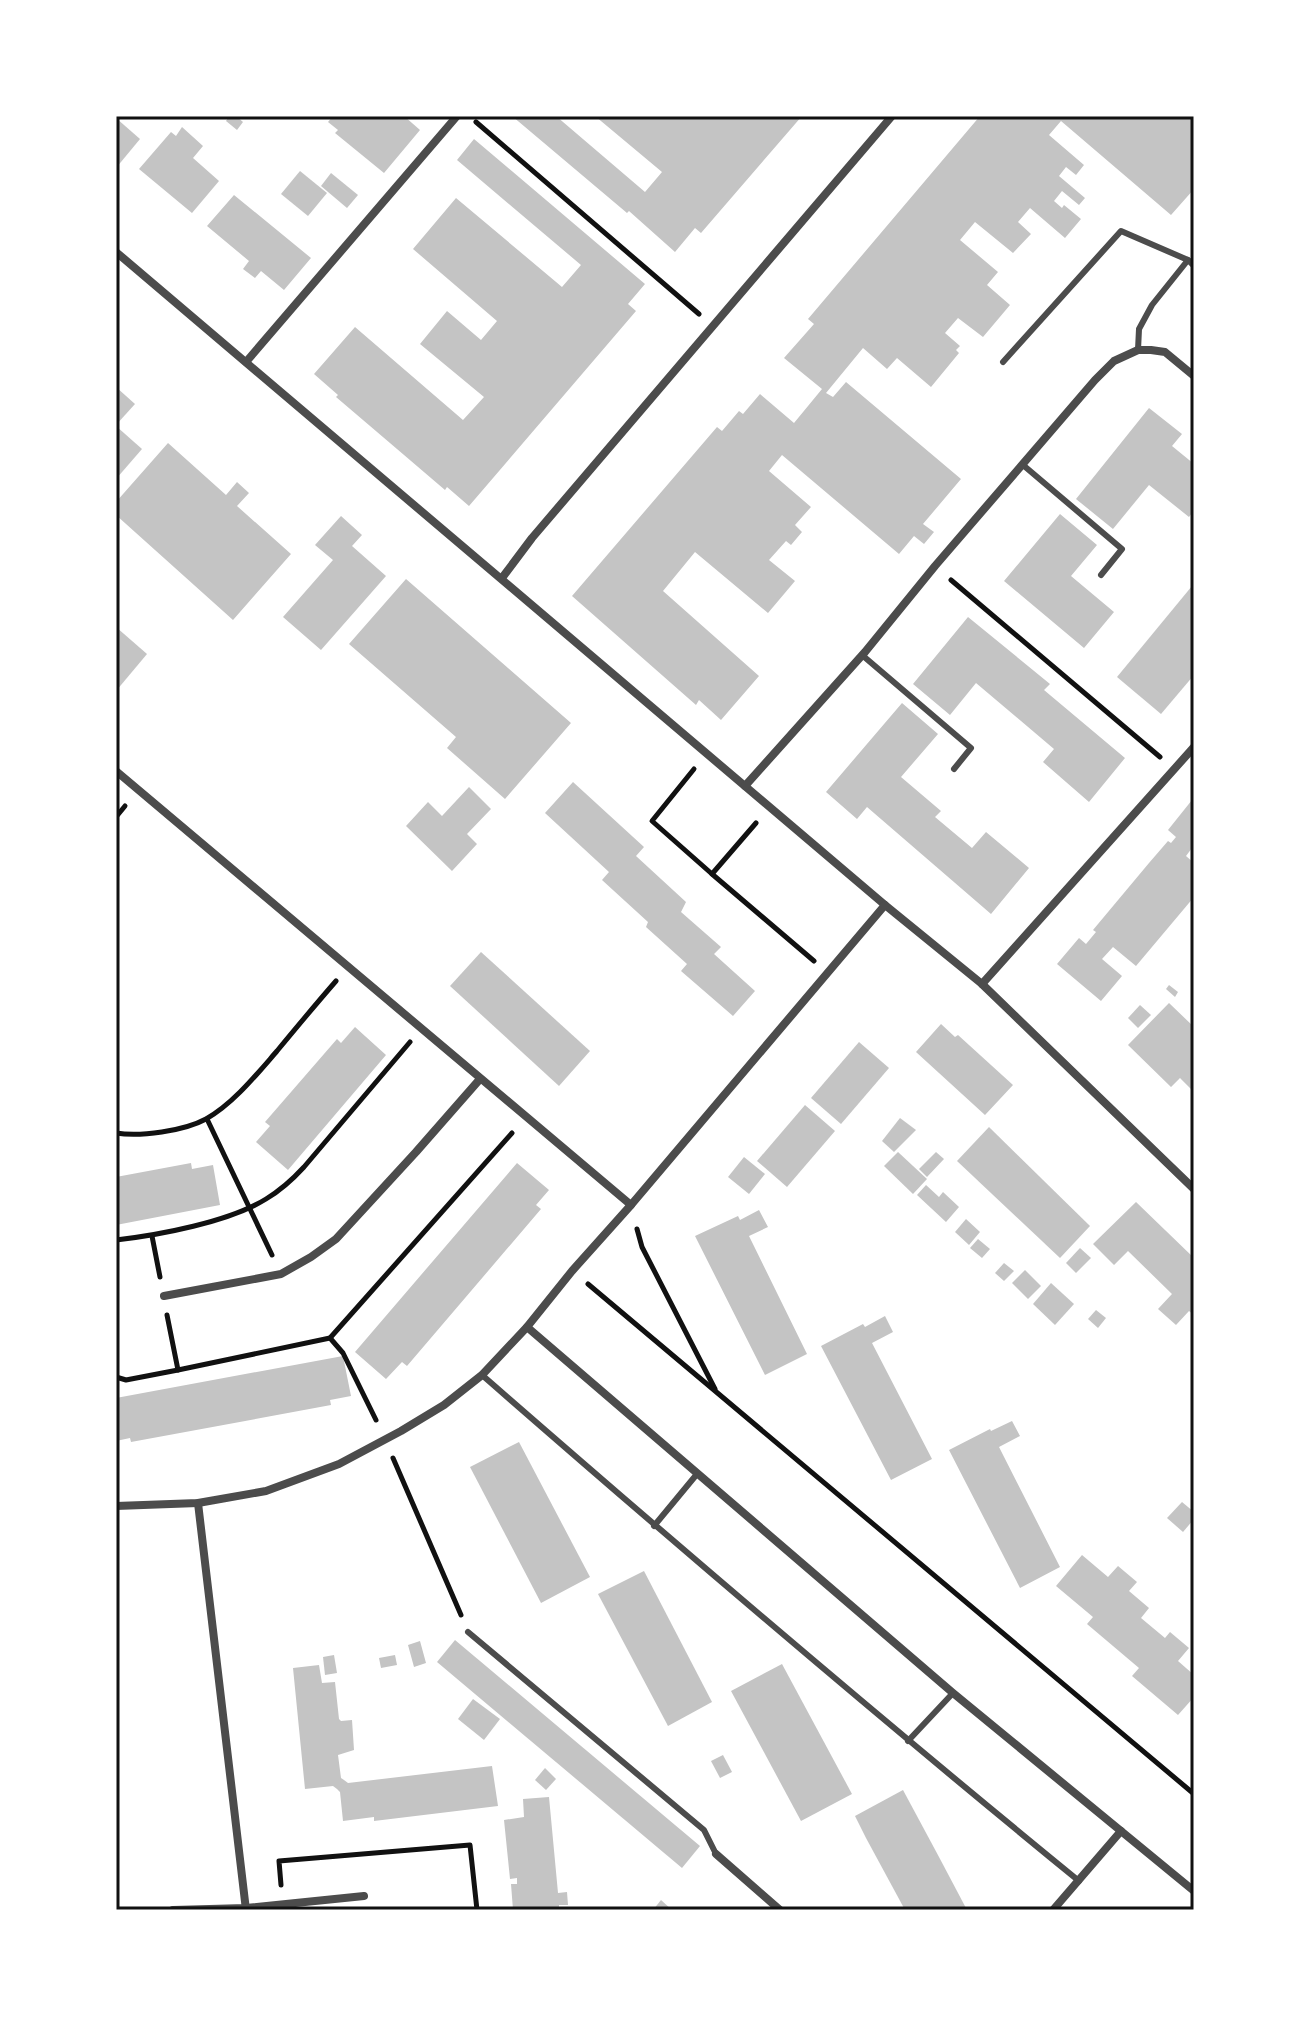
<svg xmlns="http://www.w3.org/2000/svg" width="1310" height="2026" viewBox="0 0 1310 2026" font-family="'Titillium Web',sans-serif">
  <rect width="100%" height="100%" fill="#fff"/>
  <g fill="#c4c4c4">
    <polygon points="229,116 236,116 243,122 237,130 226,121"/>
    <polygon points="333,116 404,116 420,130 384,173 335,133 338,130 328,122"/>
    <polygon points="512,116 556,116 645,192 662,172 595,116 802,116 701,233 695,228 675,252 629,211 627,213"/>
    <polygon points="980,116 1194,116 1194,189 1171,215 1061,121 1049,135 1084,165 1076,175 1066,167 1059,176 1085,198 1079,205 1062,191 1054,201 1062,208 1064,205 1081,219 1065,238 1030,208 1018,222 1031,234 1013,253 975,222 960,240 998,272 987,285 1010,305 983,337 958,318 945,333 960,346 956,350 959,353 931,387 897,358 887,369 863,348 826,393 833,397 846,382 961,479 923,524 934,532 924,544 914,536 899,554 782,455 769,471 811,507 795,525 802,532 791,545 786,541 769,560 795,581 768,613 695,552 663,591 759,676 721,720 699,700 696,705 572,596 717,427 722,431 739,411 743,414 760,394 794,423 822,389 784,358 814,324 808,319"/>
    <polygon points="116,118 140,139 116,168"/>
    <polygon points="182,127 203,146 193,158 219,181 192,213 139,169 171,132 176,136"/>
    <polygon points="474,139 645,284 628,304 636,311 469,506 447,487 445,490 397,449 336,397 338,395 314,374 355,327 463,420 484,397 420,344 447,311 481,340 497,321 413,249 456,198 562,287 581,265 457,160"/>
    <polygon points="300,171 327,193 308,216 281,194"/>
    <polygon points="331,173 358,195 347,208 321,186"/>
    <polygon points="234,195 311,258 284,290 261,271 255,278 243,269 249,261 207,226"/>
    <polygon points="116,387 135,404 116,425"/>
    <polygon points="1149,408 1182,434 1172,446 1194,464 1194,514 1192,513 1189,517 1149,485 1113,529 1076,499"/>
    <polygon points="116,426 142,449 116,479"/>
    <polygon points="168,443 226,495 237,482 249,493 237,506 291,554 233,620 116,515 116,502"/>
    <polygon points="1060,514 1097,545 1071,576 1114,612 1084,648 1004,581"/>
    <polygon points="341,516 362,535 352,546 386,576 321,650 283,617 333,560 315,545"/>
    <polygon points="406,579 571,723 505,799 447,748 456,737 349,644"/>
    <polygon points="1192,586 1194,588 1194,675 1161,714 1117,677"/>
    <polygon points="968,617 1050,684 1044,690 1125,758 1089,802 1043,762 1054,749 976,683 950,715 913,684"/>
    <polygon points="116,627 147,654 116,691"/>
    <polygon points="902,703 938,734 901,777 941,811 935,817 972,848 986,832 1029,868 991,914 867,807 857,819 826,792"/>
    <polygon points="573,782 644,847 636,856 686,902 681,912 721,947 714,954 755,991 733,1016 681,971 687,964 646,927 648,922 602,880 609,872 545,813"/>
    <polygon points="469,787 491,809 467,834 477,844 452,871 406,826 428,802 442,816"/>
    <polygon points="1192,800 1194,802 1194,850 1192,848 1186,856 1194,863 1194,897 1136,966 1113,947 1102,959 1122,976 1101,1001 1057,964 1079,938 1086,944 1096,932 1093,930 1149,863 1168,841 1171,843 1176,837 1168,830"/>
    <polygon points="481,952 590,1051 559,1086 450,986"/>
    <polygon points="1169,985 1178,992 1175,997 1166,989"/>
    <polygon points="1169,1003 1194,1027 1194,1092 1180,1078 1171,1087 1128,1045"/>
    <polygon points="1140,1005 1151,1015 1138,1028 1128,1018"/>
    <polygon points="941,1024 955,1037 958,1035 1013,1085 985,1115 916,1052"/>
    <polygon points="355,1027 386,1055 288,1170 256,1142 270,1126 265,1122 337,1039 341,1043"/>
    <polygon points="859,1042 889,1068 841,1124 811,1098"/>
    <polygon points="805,1105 835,1131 787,1187 757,1161"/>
    <polygon points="900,1118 916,1130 894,1152 882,1141"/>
    <polygon points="989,1127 1090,1226 1060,1258 957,1161"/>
    <polygon points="898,1152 927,1179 913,1194 884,1166"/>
    <polygon points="936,1152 944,1159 927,1177 919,1169"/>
    <polygon points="744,1157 765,1174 749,1194 728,1177"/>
    <polygon points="191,1163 192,1169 213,1165 220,1205 116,1225 116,1177"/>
    <polygon points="517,1163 549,1190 536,1205 541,1209 407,1366 402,1362 386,1379 355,1352"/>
    <polygon points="926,1185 939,1197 943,1192 959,1207 946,1222 917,1195"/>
    <polygon points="1136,1202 1194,1258 1194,1315 1189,1311 1176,1325 1158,1309 1172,1294 1128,1251 1114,1265 1093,1244"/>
    <polygon points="759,1210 768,1227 749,1236 807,1354 765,1375 695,1236 738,1216 740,1220"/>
    <polygon points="966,1219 980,1232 969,1245 955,1232"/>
    <polygon points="978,1239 990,1249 982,1258 970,1248"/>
    <polygon points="1080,1248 1091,1258 1076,1273 1066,1263"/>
    <polygon points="1004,1263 1014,1271 1004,1281 995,1273"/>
    <polygon points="1025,1270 1041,1286 1028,1299 1012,1283"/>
    <polygon points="1051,1283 1074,1304 1055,1325 1033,1304"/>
    <polygon points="1096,1310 1106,1318 1098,1328 1088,1319"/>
    <polygon points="885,1316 893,1332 872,1343 932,1459 891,1480 821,1346 863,1324 865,1327"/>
    <polygon points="343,1356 351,1396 330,1400 331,1405 131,1442 130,1438 116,1441 116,1398"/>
    <polygon points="1012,1421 1020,1436 999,1447 1060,1567 1020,1588 949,1450 990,1429 991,1431"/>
    <polygon points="519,1442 590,1577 541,1603 470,1467"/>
    <polygon points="1182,1502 1194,1512 1194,1519 1183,1532 1167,1518"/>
    <polygon points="1082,1555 1108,1577 1118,1566 1137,1582 1129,1591 1149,1608 1141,1618 1165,1638 1170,1632 1189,1648 1178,1661 1194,1675 1194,1697 1178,1715 1132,1676 1139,1668 1087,1624 1093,1617 1056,1586"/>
    <polygon points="644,1571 712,1702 668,1726 598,1594"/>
    <polygon points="455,1640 700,1846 682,1868 437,1662"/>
    <polygon points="420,1641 426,1663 414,1667 408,1645"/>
    <polygon points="334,1655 337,1673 325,1675 323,1657"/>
    <polygon points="395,1655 397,1665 381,1668 379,1658"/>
    <polygon points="782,1664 852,1794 801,1821 731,1691"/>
    <polygon points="319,1665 322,1683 335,1682 339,1719 341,1721 352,1720 354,1750 338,1755 341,1778 344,1780 348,1783 492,1766 498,1806 374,1821 374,1817 343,1821 340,1792 337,1789 333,1786 305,1789 293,1668"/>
    <polygon points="473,1699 500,1719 484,1740 458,1719"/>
    <polygon points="723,1755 732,1772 720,1778 711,1761"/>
    <polygon points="545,1768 556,1779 546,1790 535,1780"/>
    <polygon points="903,1790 939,1857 967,1910 905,1910 866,1838 855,1816"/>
    <polygon points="549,1797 558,1893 567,1892 568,1905 559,1905 559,1910 513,1910 511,1884 517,1884 517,1878 510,1879 504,1820 524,1817 523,1799"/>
    <polygon points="661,1900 672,1910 653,1910"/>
  </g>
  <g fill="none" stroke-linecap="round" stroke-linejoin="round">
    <g stroke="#111" stroke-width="5">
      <polyline points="476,122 699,314"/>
      <polyline points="951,580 1160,757"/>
      <polyline points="694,769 652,821 712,874"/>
      <polyline points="116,817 125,806"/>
      <polyline points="756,823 712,874 814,961"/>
      <polyline points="207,1119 272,1255"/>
      <path d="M116,1133c24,4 68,-2 90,-14 27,-15 51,-45 71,-68 19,-23 39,-47 59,-70"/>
      <polyline points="637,1229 642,1247 715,1389"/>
      <polyline points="152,1236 160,1277"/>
      <path d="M116,1240c43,-5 113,-18 150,-41 15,-9 27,-20 38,-32l106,-125"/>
      <polyline points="588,1284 1194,1794"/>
      <polyline points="167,1315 178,1370 330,1338 512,1133"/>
      <polyline points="330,1338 343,1353 376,1420"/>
      <polyline points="116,1377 126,1380 178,1370"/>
      <polyline points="393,1458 461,1615"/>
      <polyline points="281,1885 279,1861 470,1845 477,1910"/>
    </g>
    <g stroke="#4c4c4c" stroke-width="6">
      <polyline points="1138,350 1139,329 1152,305 1188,260 1194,266"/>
      <polyline points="1003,362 1121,231 1188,260"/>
      <polyline points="1023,465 1122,549 1101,575"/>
      <polyline points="862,655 971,748 954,769"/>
      <path d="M482,1375c197,172 395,341 597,506"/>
      <polyline points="654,1526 697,1474"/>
      <polyline points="468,1632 704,1830 716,1854"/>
      <polyline points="908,1741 953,1693"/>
    </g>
    <g stroke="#4c4c4c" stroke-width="8">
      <polyline points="116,252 885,905 982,984 1194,1189"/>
      <polyline points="246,362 457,116"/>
      <polyline points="502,578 532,538 892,116"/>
      <polyline points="116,771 631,1205"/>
      <polyline points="745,786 865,652 935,566 1095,380 1114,361 1138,350 1151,350 1165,352 1194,376"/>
      <polyline points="982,984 1194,747"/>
      <polyline points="164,1296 281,1274 311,1257 336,1239 416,1152 480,1079"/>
      <polyline points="527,1327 953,1693 1194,1891"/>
      <polyline points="198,1503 246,1910"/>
      <polyline points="116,1506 198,1503 266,1491 339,1464 401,1431 444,1405 482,1375 527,1327 572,1271 631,1205 885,905"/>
      <polyline points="716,1854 780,1910"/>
      <polyline points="173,1910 246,1908 364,1896"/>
      <polyline points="1053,1910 1121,1831"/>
    </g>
  </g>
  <rect width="1310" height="2026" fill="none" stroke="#ffffff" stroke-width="236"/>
  <rect x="118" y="118" width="1074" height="1790" fill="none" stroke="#111" stroke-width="3"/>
</svg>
